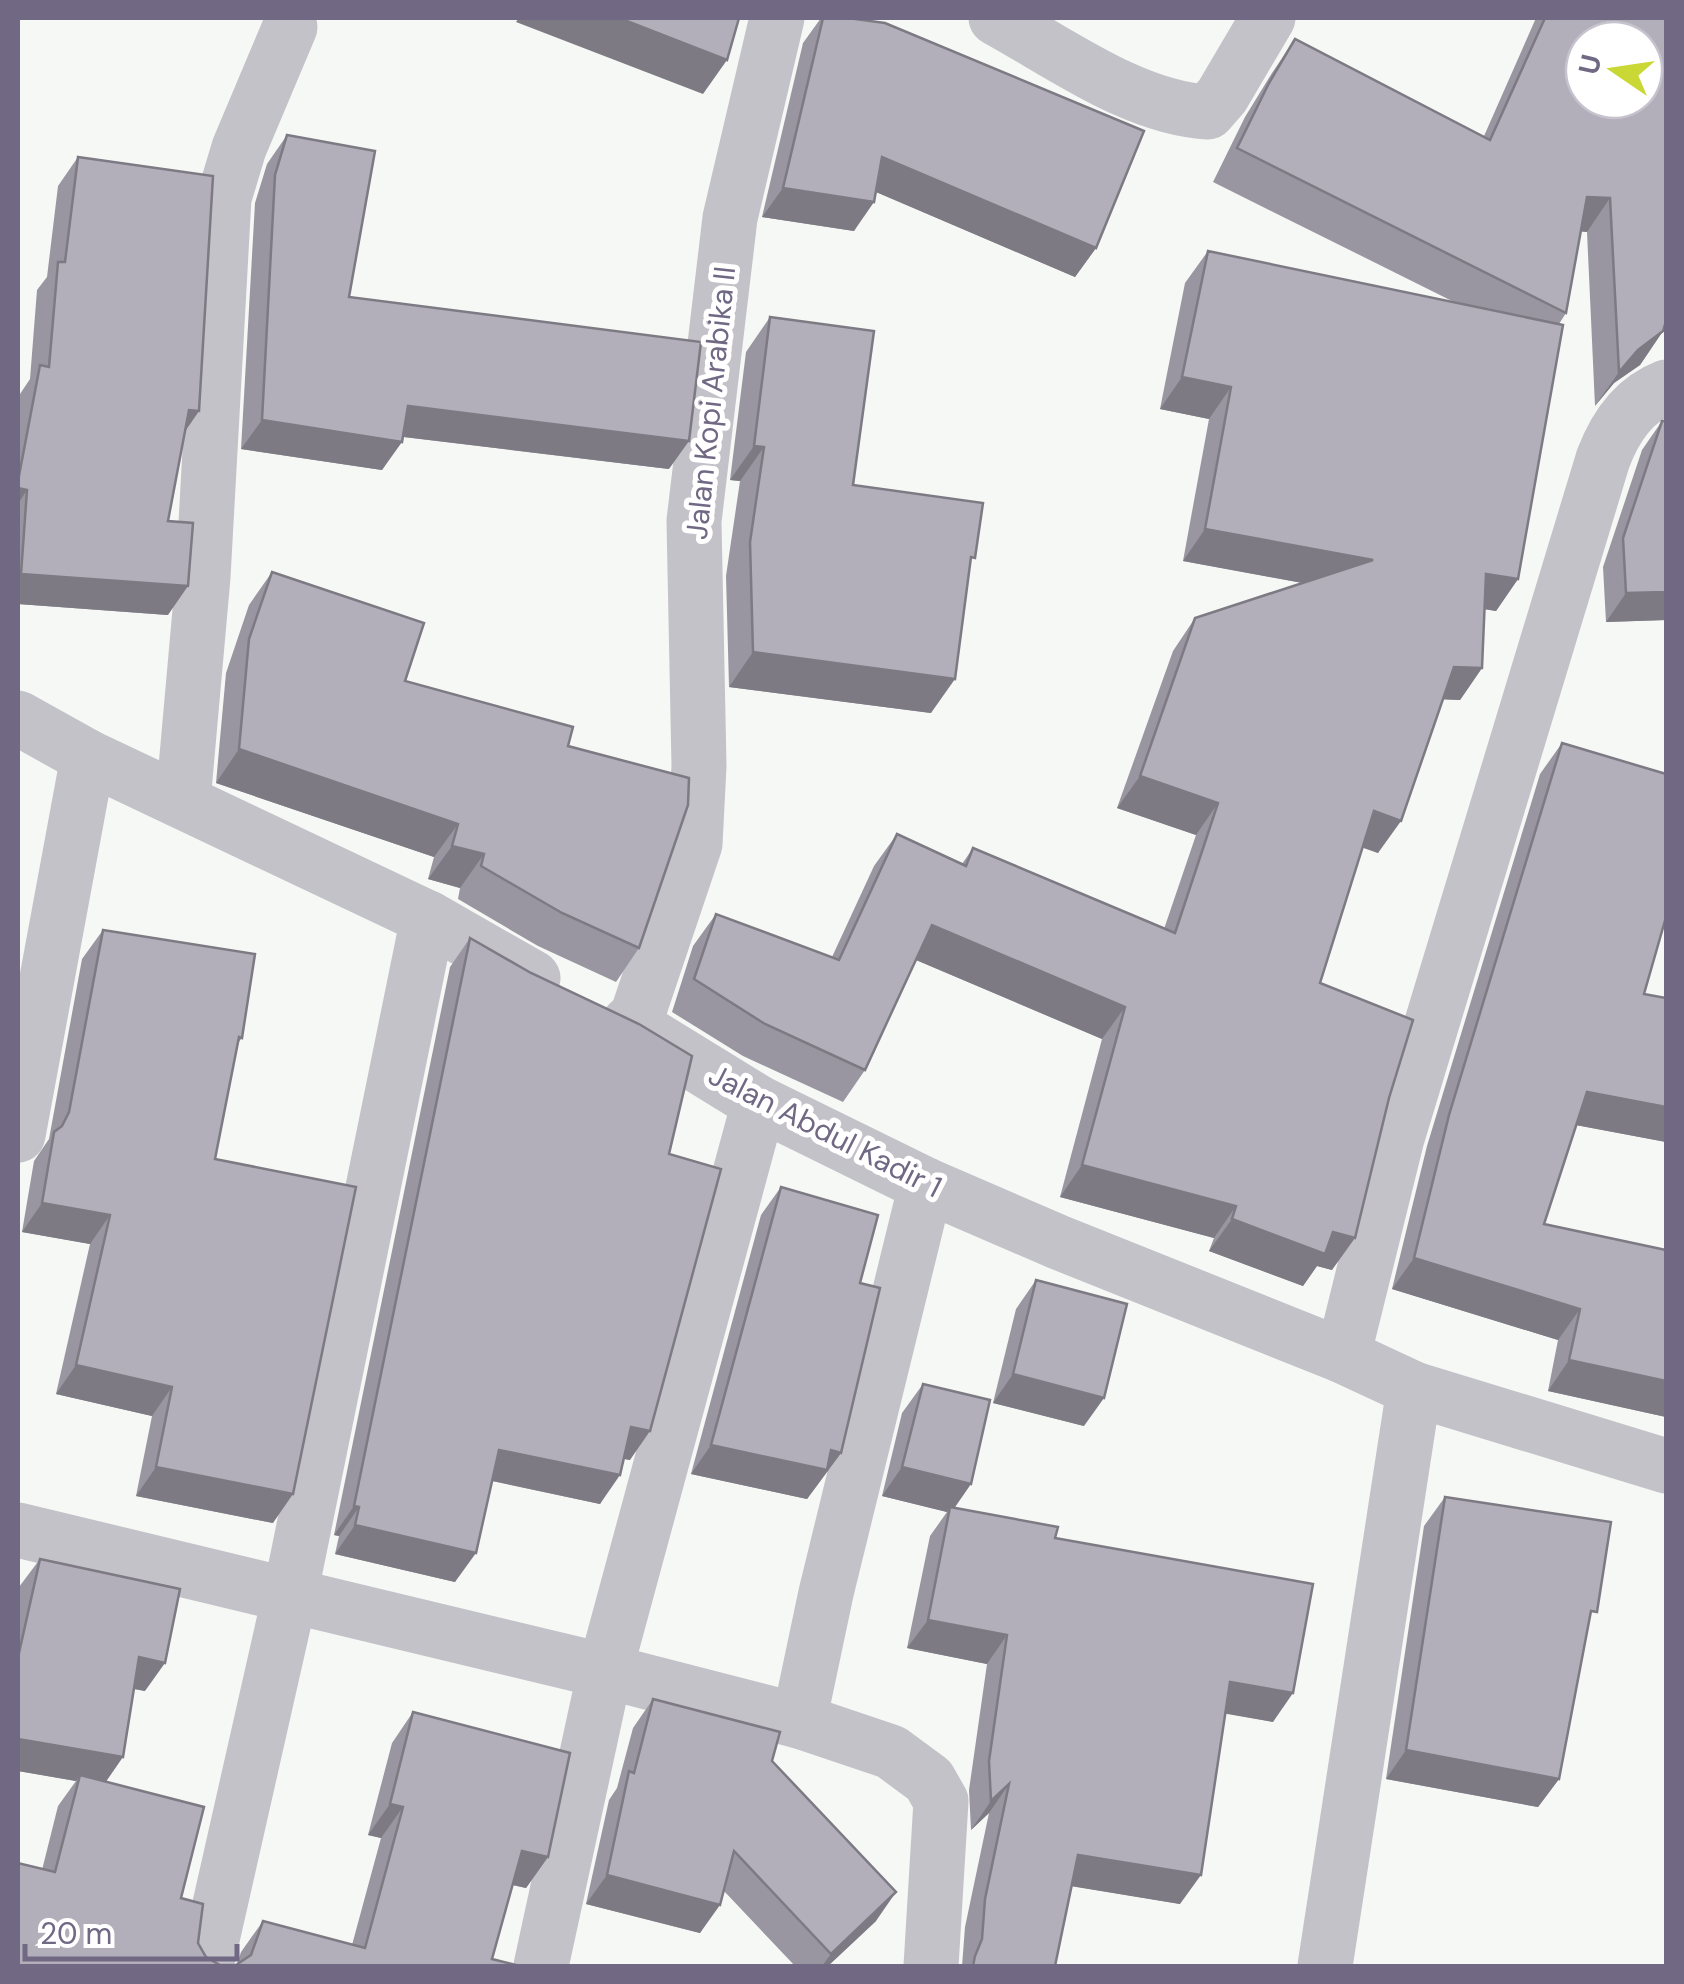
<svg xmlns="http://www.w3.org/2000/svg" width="1684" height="1984" viewBox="0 0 1684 1984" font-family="'DM Sans',sans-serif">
  <rect width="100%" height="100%" fill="#f6f8f5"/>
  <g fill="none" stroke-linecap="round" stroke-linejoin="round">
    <g stroke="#c4c2c9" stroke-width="55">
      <path d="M996,18c64,35 138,90 212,94l14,-16 46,-78"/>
      <polyline points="18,718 88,757 428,918 533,978"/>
      <polyline points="183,801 203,577 224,198 239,148 290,27"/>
      <polyline points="629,1023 759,1103 926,1185 1058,1242 1343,1356 1414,1389 1666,1466"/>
      <polyline points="634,1025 695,844 699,766 694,521 730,218 777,18"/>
      <polyline points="18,1135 88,757"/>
      <path d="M1343,1356l54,-218 206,-679c12,-32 30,-59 63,-72"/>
      <polyline points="18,1530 605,1671 799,1721 891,1752 929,1780 941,1801 931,1966"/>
      <polyline points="799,1721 826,1593 926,1185"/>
      <polyline points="206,1966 290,1595 428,918"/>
      <polyline points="541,1966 605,1671 759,1103"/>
      <polyline points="1325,1966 1414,1389"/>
    </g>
  </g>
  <g fill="#9996a1">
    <polygon points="821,18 848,18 1096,248 1075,277 876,192 854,231 762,217 803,43"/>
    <polygon points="1536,18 1666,18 1663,331 1640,365 1614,383 1595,406 1587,232 1581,231 1566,313 1559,324 1518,579 1496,611 1485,609 1482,668 1460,700 1443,699 1378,853 1363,847 1320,983 1332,1270 1317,1266 1303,1286 1209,1251 1214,1238 1060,1197 1102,1039 916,960 865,1070 843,1102 743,1056 672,1012 693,946 716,914 832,957 874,866 897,834 962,864 973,848 1164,929 1196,835 1117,808 1173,651 1195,618 1303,583 1183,561 1209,419 1160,409 1185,283 1208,251 1454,302 1213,182 1245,117 1272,73 1295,39 1484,136"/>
    <polygon points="287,135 349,297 669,469 403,437 382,470 241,449 255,203 267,164"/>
    <polygon points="78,157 199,411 185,431 168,521 168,615 18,604 18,405 20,394 30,379 37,290 47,277 58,186"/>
    <polygon points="770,317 853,485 970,564 931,713 729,687 726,576 740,481 730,480 746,352"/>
    <polygon points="1662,421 1666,421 1666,620 1606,622 1603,567 1642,450"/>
    <polygon points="272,572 405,681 568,746 639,948 616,982 538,946 458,899 460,888 428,879 434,857 216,783 226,673 249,605"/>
    <polygon points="1562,743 1644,994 1666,998 1666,1142 1576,1125 1544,1224 1666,1250 1666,1417 1548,1391 1558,1340 1392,1289 1427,1146 1540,774"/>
    <polygon points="103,930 242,1038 237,1044 215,1159 273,1523 136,1496 152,1416 56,1394 90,1244 22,1232 34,1161 49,1139 82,959"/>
    <polygon points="470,938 669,1154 630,1460 624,1459 600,1504 492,1481 455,1582 335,1554 339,1536 334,1535 450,967"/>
    <polygon points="781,1187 860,1283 841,1453 807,1499 691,1474 761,1215"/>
    <polygon points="1036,1280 1084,1426 993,1403 1016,1309"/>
    <polygon points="923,1384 954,1508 1055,1538 1273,1722 1225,1713 1180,1904 1072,1886 1055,1966 962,1966 965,1927 989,1813 971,1830 969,1790 987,1664 907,1648 930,1536 947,1512 882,1496 902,1413"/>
    <polygon points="1445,1497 1588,1624 1559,1779 1538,1807 1386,1779 1424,1526"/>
    <polygon points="40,1559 145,1691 134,1689 106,1781 181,1898 198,1943 206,1957 220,1965 237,1964 241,1952 263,1921 352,1945 381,1838 368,1835 392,1743 413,1712 548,1857 526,1888 512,1885 492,1959 520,1966 18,1966 58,1806 76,1781 18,1771 18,1596 19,1587"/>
    <polygon points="653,1699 772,1761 876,1921 828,1966 795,1966 724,1891 700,1933 586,1904 609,1800 617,1788 633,1728"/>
  </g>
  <g fill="#7d7a83">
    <polygon points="519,18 619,18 727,60 703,94 516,22"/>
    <polygon points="882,157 1096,248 1075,277 862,186"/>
    <polygon points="783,188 874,202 854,231 762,217"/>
    <polygon points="1587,197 1610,198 1587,232 1563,230"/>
    <polygon points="1663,331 1640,365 1614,383 1595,406 1619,372 1638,350"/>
    <polygon points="1182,377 1231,387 1209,419 1160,409"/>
    <polygon points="408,406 689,441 669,469 388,435"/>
    <polygon points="189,410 199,411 179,440"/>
    <polygon points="262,420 402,442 382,470 241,449"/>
    <polygon points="754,446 764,447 740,481 730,480"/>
    <polygon points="18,488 27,490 18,504"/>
    <polygon points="1205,529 1373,560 1351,592 1183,561"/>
    <polygon points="21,574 188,586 168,615 18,604 18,578"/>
    <polygon points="1486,574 1518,579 1496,611 1464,606"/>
    <polygon points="1666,592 1666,620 1606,622 1626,593"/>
    <polygon points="753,652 955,679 931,713 729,687"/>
    <polygon points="1454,667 1482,668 1460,700 1432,699"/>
    <polygon points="239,749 458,824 434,857 216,783"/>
    <polygon points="1140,776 1218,803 1196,835 1117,808"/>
    <polygon points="1374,811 1401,821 1378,853 1352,844"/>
    <polygon points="452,846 484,854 460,888 428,879"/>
    <polygon points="932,925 1125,1007 1102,1039 909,957"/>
    <polygon points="1587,1092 1666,1107 1666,1142 1565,1123"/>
    <polygon points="1082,1165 1236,1206 1214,1238 1060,1197"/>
    <polygon points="42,1203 110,1215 90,1244 22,1232"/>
    <polygon points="1232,1219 1333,1232 1355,1238 1332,1270 1317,1266 1303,1286 1209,1251"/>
    <polygon points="1414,1258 1580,1309 1558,1340 1392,1289"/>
    <polygon points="1569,1360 1666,1381 1666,1417 1548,1391"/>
    <polygon points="76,1365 172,1387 152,1416 56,1394"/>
    <polygon points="1013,1374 1104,1398 1084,1426 993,1403"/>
    <polygon points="631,1427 650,1431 630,1460 610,1456"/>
    <polygon points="711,1445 831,1450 841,1453 807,1499 691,1474"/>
    <polygon points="499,1450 620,1475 600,1504 479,1478"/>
    <polygon points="156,1467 293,1494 273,1523 136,1496"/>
    <polygon points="902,1467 971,1484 951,1513 950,1507 947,1512 882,1496"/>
    <polygon points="354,1506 359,1507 339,1536 334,1535"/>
    <polygon points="355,1525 476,1553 455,1582 335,1554"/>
    <polygon points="928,1620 1007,1635 987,1664 907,1648"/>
    <polygon points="139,1657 165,1663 145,1691 119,1686"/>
    <polygon points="1230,1682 1293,1693 1273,1722 1210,1711"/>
    <polygon points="18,1739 123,1757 103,1786 80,1775 76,1781 18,1771"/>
    <polygon points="1406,1750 1559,1779 1538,1807 1386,1779"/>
    <polygon points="1009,1784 989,1813 971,1830 991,1801"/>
    <polygon points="390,1804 403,1807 381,1838 368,1835"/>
    <polygon points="522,1851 548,1857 526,1888 500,1882"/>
    <polygon points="1078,1855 1201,1875 1180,1904 1058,1884"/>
    <polygon points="607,1875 720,1905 700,1933 586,1904"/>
    <polygon points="896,1892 876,1921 828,1966 822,1966 831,1954"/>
  </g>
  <g fill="#b2afbb" stroke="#7d7a83" stroke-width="2.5" fill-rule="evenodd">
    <polygon points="619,18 739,18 727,60"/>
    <polygon points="823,18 848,18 885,23 1144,131 1096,248 882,157 874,202 783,188"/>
    <path d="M1545,18h121v303l-3,10 -25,19 -19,22 -9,-174 -23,-1 -21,116 -329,-165 32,-65 26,-44 195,101zM1584,40h60v60h-60z"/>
    <polygon points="287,135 375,151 349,297 701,342 689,441 408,406 402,442 262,420 275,175"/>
    <polygon points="78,157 213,176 199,411 189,410 168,521 193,523 188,586 21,574 27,490 18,488 18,481 40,365 49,367 58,262 65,262"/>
    <polygon points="1208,251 1563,325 1518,579 1486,574 1482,668 1454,667 1401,821 1374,811 1320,983 1413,1020 1389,1098 1355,1238 1333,1232 1325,1254 1232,1219 1236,1206 1082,1165 1125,1007 932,925 865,1070 765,1024 694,979 716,914 839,960 897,834 966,866 973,848 1175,933 1218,803 1140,776 1195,618 1373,560 1205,529 1231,387 1182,377"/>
    <polygon points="770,317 874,331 853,485 983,503 975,558 971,557 955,679 753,652 750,542 764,447 754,446"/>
    <polygon points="1662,421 1666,421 1666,592 1626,593 1623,538"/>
    <polygon points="272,572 424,623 405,681 573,727 568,746 689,778 688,805 639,948 562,913 481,866 484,854 452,846 458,824 239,749 249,639"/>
    <polygon points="1562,743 1666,774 1666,917 1644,994 1666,998 1666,1107 1587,1092 1544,1224 1666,1250 1666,1381 1569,1360 1580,1309 1414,1258 1449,1115"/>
    <polygon points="103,930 255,954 242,1038 239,1037 215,1159 356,1187 293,1494 156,1467 172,1387 76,1365 110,1215 42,1203 54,1132 62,1126 69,1112"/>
    <polygon points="470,938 531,973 639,1024 692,1056 669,1154 721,1169 650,1431 631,1427 620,1475 499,1450 476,1553 355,1525 359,1507 354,1506"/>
    <polygon points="781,1187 878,1215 860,1283 880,1288 841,1453 831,1450 827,1470 711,1445"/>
    <polygon points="1036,1280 1127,1304 1104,1398 1013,1374"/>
    <polygon points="923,1384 990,1400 971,1484 902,1467"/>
    <polygon points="1445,1497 1611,1522 1597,1612 1591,1611 1559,1779 1406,1750"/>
    <polygon points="950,1507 1058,1527 1055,1538 1313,1584 1293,1693 1230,1682 1201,1875 1078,1855 1055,1966 973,1966 975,1956 982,1939 985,1899 1009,1784 991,1801 989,1761 1007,1635 928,1620"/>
    <polygon points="40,1559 180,1589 165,1663 139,1657 123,1757 18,1739 18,1653 19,1653"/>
    <polygon points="653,1699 780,1732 772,1761 896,1892 831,1954 734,1851 720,1905 607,1875 629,1771 634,1773"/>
    <polygon points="413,1712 570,1753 548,1857 522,1851 492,1959 520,1966 18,1966 18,1863 55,1872 80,1775 204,1807 181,1898 203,1904 198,1943 206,1957 220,1965 236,1965 251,1955 263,1921 365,1948 403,1807 390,1804"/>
  </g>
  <g text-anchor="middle" stroke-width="10" stroke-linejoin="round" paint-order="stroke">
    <g font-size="30" fill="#716984" stroke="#fff">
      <text transform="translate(711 403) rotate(-84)" y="10">Jalan Kopi Arabika II</text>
      <text transform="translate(825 1131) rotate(27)" y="10">Jalan Abdul Kadir 1</text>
    </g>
  </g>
  <rect width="1684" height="1984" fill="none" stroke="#716984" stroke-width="40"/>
  <g transform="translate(1614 70) rotate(283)"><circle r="48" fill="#ffffff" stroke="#c6c3ce" stroke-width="2.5"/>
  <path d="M0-8L18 38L0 25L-18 38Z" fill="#cad835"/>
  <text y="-15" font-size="28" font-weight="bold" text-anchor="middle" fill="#716984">U</text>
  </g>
  <path d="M25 1944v15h212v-15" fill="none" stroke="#716984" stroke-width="5"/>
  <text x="40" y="1944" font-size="30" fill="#716984" stroke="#ffffff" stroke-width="8" paint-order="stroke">20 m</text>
</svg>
